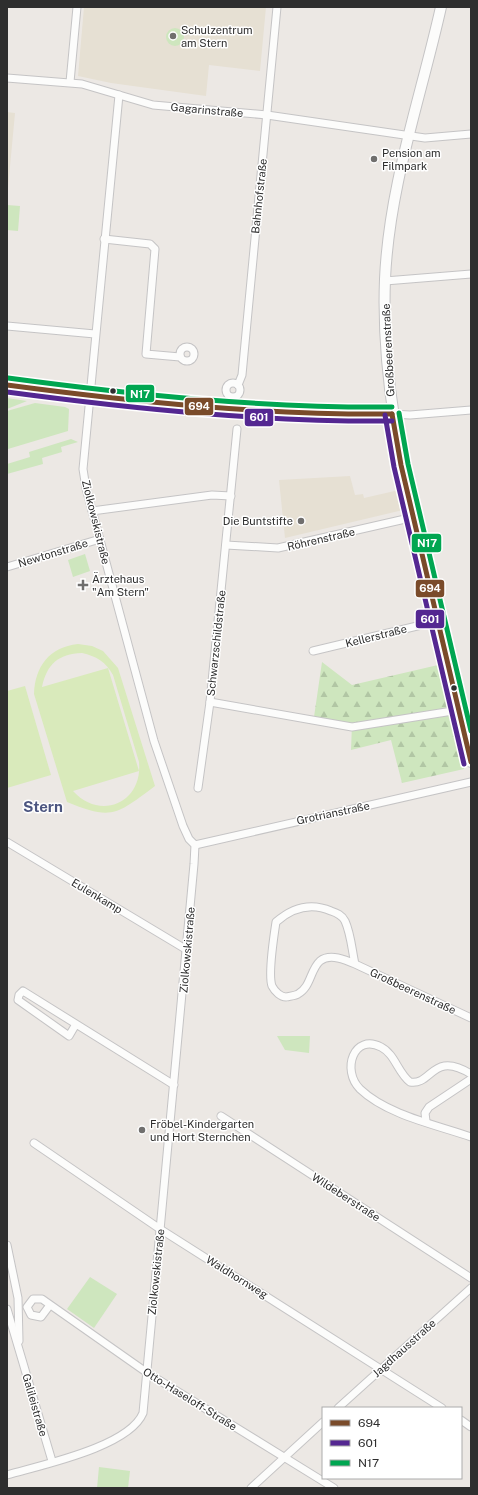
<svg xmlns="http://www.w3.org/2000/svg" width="478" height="1495" viewBox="0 0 478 1495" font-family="'Public Sans',sans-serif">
  <defs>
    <pattern id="forest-firs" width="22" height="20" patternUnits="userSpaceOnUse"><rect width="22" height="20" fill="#cee6be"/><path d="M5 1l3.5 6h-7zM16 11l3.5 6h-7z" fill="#b1c6a4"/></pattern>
  </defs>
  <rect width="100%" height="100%" fill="#ece8e4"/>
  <g fill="#e6e0d3">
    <polygon points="84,7 266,7 260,71 209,65 206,96 111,83 78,76"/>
    <polygon points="7,112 15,113 8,188 7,188"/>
    <polygon points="350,476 355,495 363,494 364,498 399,490 403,510 285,538 279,480"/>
  </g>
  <g fill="#cee6be">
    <circle cx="175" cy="37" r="9"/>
    <polygon points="7,205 20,206 18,231 7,230"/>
    <polygon points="7,398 27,401 7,409"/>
    <polygon points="35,403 65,407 69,409 68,431 8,449 7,411"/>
    <polygon points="71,439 78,442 61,447 62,452 42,458 43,464 7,474 7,464 30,457 29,452"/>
    <polygon points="85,554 90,571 73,577 68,560"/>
    <polygon points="277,1036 310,1036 309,1053 285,1050"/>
    <polygon points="90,1277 117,1294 94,1328 67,1309"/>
    <polygon points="99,1467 130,1471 128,1488 97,1488"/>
  </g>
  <polygon fill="url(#forest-firs)" points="322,662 352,685 438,665 464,769 402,783 391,740 351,750 352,724 314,717"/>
  <g fill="#d9eabb" fill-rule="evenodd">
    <path d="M78,644l14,2 11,5 15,17 37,118c-38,28 -42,35 -88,16l-33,-108c1,-27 15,-47 44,-50zM82,653c14,3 24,9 31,22l26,87c4,41 -39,59 -66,29l66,-20 -31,-103 -66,19c5,-23 16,-33 40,-34z"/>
    <polygon points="25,686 51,775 7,788 7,691"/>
  </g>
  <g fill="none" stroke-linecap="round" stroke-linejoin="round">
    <g stroke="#c5c4c5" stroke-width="9">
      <g id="street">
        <polyline points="7,78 82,84 153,105 267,115 425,138 471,134"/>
        <polyline points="70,82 77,7"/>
        <polyline points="104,239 150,244 155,249 146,354 180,357"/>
        <polyline points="385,281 471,274"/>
        <polyline points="7,326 95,334"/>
        <circle cx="187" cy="354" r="7"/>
        <circle cx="233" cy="390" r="7"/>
        <polyline points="238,385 242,375 277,7"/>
        <polyline points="392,414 410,415 471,410"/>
        <polyline points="92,511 212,495 231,496"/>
        <polyline points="226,545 278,548 414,517"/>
        <polyline points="7,567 100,539"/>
        <polyline points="313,651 438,621"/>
        <polyline points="210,702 352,727 459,710"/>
        <polyline points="198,788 210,702 237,429"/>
        <polyline points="7,842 187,950"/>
        <polyline points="195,845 471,782"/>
        <path d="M355,964c-9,-4 -25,-11 -35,-3 -10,9 -9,26 -22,33 -3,2 -8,2 -12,3 -5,0 -11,-5 -14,-11 -4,-11 2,-51 4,-64 16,-14 34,-20 55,-11 6,2 11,4 14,10 6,13 7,30 10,43l116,54"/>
        <polyline points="76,1024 69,1036 18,1000 19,995 23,991 174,1085"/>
        <path d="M471,1074c-39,-24 -39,12 -61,8 -12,-9 -15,-28 -29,-35 -27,-14 -40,23 -21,42 27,26 77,36 111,48"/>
        <polyline points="221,1116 471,1278"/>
        <polyline points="426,1121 425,1113 429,1107 471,1079"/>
        <polyline points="34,1143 160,1229 442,1408"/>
        <polyline points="7,1245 18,1298 19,1341"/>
        <polyline points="50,1305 41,1317 31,1315 27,1307 33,1299 42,1299 146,1372 334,1488"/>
        <polyline points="7,1309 52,1461"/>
        <polyline points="338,1408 471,1288"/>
        <polyline points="461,1420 471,1427"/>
        <path d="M7,1475c34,-10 122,-28 136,-62l51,-549 1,-19 -6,-6 -6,-13 -29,-85 -68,-253 -3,-19 36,-374"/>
        <polyline points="251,1488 323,1422"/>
      </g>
    </g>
    <g stroke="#c5c4c5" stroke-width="12">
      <g id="secondary">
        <path d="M441,7c-20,90 -52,179 -56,272 -4,103 18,192 41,290 16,64 30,129 45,193"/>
        <path d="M7,385c102,14 203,24 306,29 26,2 53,0 79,0"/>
      </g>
    </g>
    <use href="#street" stroke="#fcfcfb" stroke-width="7"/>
    <use href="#secondary" stroke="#fcfcfb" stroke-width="10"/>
    <g stroke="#fff" stroke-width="8">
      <g id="bus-1">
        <path d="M7,385c128,17 256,30 385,29"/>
        <polyline points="392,414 401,465 471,762"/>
      </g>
    </g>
    <g stroke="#fff" stroke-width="8">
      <g id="bus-2">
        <path d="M7,392c128,17 256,30 385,29"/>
        <polyline points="385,415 394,467 464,764"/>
      </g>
    </g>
    <g stroke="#fff" stroke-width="8">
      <g id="bus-3">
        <path d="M8,378c127,17 255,30 384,29"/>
        <polyline points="399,413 408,464 471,731"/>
      </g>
    </g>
    <use href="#bus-1" stroke="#7a4b2a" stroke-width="5"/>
    <use href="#bus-2" stroke="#542791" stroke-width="5"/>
    <use href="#bus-3" stroke="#00a651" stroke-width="5"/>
  </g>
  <g fill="#706f6e" stroke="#fff" stroke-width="1.5">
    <circle cx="173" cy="36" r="4"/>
    <circle cx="374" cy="159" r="4"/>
    <circle cx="301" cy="521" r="4"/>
    <path d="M81 579h4v4h4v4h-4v4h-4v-4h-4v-4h4z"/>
    <circle cx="142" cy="1130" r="4"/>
  </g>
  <g fill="#2e2e2e" stroke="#fff" stroke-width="1.5">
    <circle cx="113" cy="391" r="3.5"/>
    <circle cx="454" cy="688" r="3.5"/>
  </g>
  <g text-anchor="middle" stroke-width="3" stroke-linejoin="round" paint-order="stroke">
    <g font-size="11" fill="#2e2e2e" stroke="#fff" text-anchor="start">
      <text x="181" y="34">Schulzentrum<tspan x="181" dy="13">am Stern</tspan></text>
      <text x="382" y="157">Pension am<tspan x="382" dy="13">Filmpark</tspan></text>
      <text x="293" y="525" text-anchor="end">Die Buntstifte</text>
      <text x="92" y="583">Ärztehaus<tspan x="92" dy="13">"Am Stern"</tspan></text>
      <text x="150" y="1128">Fröbel-Kindergarten<tspan x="150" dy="13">und Hort Sternchen</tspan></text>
    </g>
    <g font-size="11" fill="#2e2e2e" stroke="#fff">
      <text transform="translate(207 110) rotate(5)" y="4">Gagarinstraße</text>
      <text transform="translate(259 196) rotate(-84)" y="4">Bahnhofstraße</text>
      <text transform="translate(388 350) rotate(-93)" y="4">Großbeerenstraße</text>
      <text transform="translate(96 522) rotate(76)" y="4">Ziolkowskistraße</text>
      <text transform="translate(321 539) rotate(-13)" y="4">Röhrenstraße</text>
      <text transform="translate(53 553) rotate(-17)" y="4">Newtonstraße</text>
      <text transform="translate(376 636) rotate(-14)" y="4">Kellerstraße</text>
      <text transform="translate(216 643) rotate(-84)" y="4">Schwarzschildstraße</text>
      <text transform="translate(333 813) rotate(-12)" y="4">Grotrianstraße</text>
      <text transform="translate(97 896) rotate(31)" y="4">Eulenkamp</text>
      <text transform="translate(187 950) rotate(-85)" y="4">Ziolkowskistraße</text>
      <text transform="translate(413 991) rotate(25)" y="4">Großbeerenstraße</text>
      <text transform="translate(346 1197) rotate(33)" y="4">Wildeberstraße</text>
      <text transform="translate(156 1272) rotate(-84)" y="4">Ziolkowskistraße</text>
      <text transform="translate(237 1277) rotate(32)" y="4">Waldhornweg</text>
      <text transform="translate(404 1348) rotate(-42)" y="4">Jagdhausstraße</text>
      <text transform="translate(190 1399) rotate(32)" y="4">Otto-Haseloff-Straße</text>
      <text transform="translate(35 1405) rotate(74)" y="4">Galileistraße</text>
    </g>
    <g font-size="15" font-weight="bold" fill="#4d5680" stroke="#fff">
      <text x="43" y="812">Stern</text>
    </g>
  </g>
  <g stroke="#fff" stroke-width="1.5">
    <rect x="125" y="384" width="30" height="19" rx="4" fill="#00a651"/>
    <rect x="184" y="397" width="30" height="19" rx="4" fill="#7a4b2a"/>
    <rect x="244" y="408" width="30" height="19" rx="4" fill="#542791"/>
    <rect x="411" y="533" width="31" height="20" rx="4" fill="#00a651"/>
    <rect x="415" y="579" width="30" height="19" rx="4" fill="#7a4b2a"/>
    <rect x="415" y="609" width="30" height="20" rx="4" fill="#542791"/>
  </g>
  <g font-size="11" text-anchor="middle" font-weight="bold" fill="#fff">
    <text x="140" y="398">N17</text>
    <text x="199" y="410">694</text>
    <text x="259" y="421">601</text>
    <text x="427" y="547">N17</text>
    <text x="430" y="592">694</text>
    <text x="430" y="623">601</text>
  </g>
  <rect width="478" height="1495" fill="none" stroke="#2e2e2e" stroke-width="16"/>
  <rect x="322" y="1407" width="140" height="72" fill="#ffffff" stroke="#ababab"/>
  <rect x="330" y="1420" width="20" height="6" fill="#7a4b2a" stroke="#ababab"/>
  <text x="358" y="1427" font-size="12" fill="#2e2e2e">694</text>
  <rect x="330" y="1440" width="20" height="6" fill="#542791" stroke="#ababab"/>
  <text x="358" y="1447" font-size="12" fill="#2e2e2e">601</text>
  <rect x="330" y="1460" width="20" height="6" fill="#00a651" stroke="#ababab"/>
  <text x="358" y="1467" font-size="12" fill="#2e2e2e">N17</text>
</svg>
